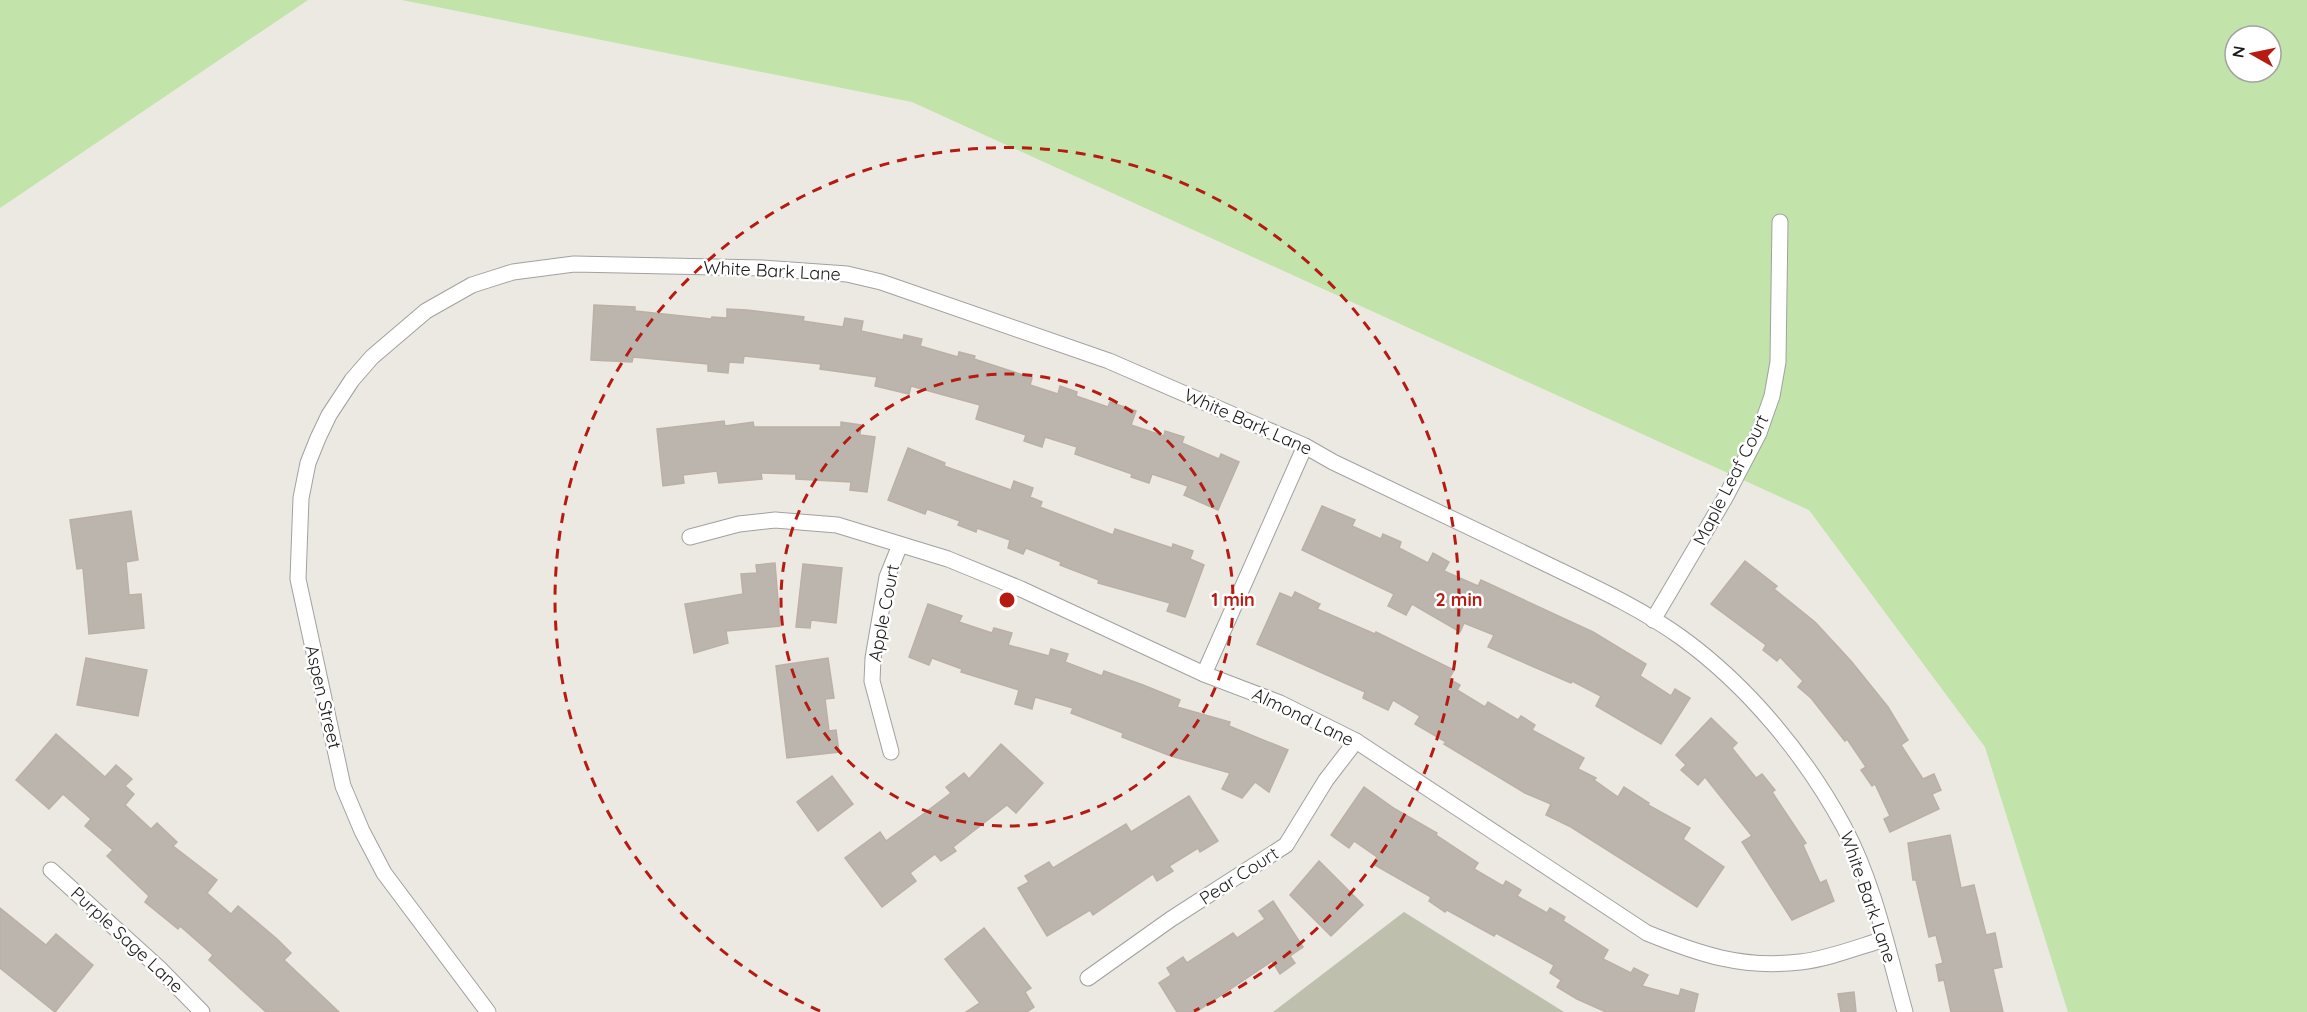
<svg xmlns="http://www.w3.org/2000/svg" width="2307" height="1012" viewBox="0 0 2307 1012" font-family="Quicksand,sans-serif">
  <rect width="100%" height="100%" fill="#ebe9e1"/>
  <polygon fill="#bebfad" points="1404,912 1564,1012 1273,1012"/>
  <g fill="#c2e3a9" fill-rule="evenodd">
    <polygon points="0,0 308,0 0,208"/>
    <path d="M402,0h1905v1012h-239l-83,-265 -176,-237 -897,-408zM2235,36h36v36h-36z"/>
  </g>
  <g fill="#bbb5ae" stroke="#bcb0a4" stroke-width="1.5">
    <polygon points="594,305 635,307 635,311 711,319 712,317 727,318 727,309 747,310 804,317 803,321 843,327 845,318 863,321 861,331 903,340 904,335 922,339 920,346 958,357 959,352 975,356 974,359 1032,378 1030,385 1058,394 1060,386 1077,392 1076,396 1108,407 1110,402 1136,411 1131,425 1164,436 1165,431 1184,437 1182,443 1219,459 1221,454 1239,462 1218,510 1184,495 1188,486 1152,474 1149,483 1131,477 1132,474 1075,454 1077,447 1045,437 1042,447 1024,441 1026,435 976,419 980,405 911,386 909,394 875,386 877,377 820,369 821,364 744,356 743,363 729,362 728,373 708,371 708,364 633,357 632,362 591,360"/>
    <polygon points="724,421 725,426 753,422 754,427 841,427 841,422 861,425 860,435 875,437 867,492 850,490 851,482 796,479 796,474 761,473 762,479 719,483 717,471 683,475 684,483 663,486 657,429"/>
    <polygon points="908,448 945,463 944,466 1011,490 1014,481 1033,488 1030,497 1042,502 1040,507 1113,535 1115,529 1172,548 1173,544 1193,551 1190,559 1204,565 1185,617 1167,611 1170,603 1098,583 1099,580 1060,565 1061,562 1026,548 1023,554 1008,548 1010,540 977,528 976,532 958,525 960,521 927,509 925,514 888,500"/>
    <polygon points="1322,506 1355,520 1352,526 1381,539 1383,534 1401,542 1399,548 1428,563 1433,553 1449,562 1444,571 1478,586 1481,580 1593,632 1646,664 1640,676 1671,696 1675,689 1690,698 1661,744 1596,706 1601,696 1572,681 1571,683 1488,647 1494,635 1464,623 1460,632 1412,604 1406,615 1388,606 1394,594 1302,550"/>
    <polygon points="131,511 138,560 126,562 129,595 141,594 144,628 89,634 83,568 77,569 70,520"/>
    <polygon points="1745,561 1777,586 1774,589 1815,622 1851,661 1888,707 1908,740 1901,745 1923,779 1934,774 1941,790 1932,794 1939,809 1890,832 1884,819 1890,816 1875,784 1872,786 1861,770 1866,767 1847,739 1845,741 1811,698 1798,687 1803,681 1780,657 1777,661 1763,650 1766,645 1711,604"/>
    <polygon points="775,563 780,626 726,631 728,643 694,653 685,604 743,594 741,574 757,573 756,565"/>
    <polygon points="803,564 842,568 836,623 811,620 810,628 796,627"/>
    <polygon points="1295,592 1320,604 1317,609 1375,634 1376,632 1454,670 1449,679 1460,685 1457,690 1485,707 1488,702 1518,720 1521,716 1535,725 1532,730 1584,758 1578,769 1596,778 1594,780 1618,797 1624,787 1649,803 1648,805 1690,828 1683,839 1724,867 1697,907 1571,827 1546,815 1551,804 1525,793 1444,744 1446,742 1415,724 1420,716 1393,700 1388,710 1363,698 1365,692 1257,644 1280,593 1292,598"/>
    <polygon points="928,604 962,616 959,622 992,633 994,628 1012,633 1008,645 1049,656 1051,649 1068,654 1065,662 1102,676 1104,671 1143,685 1180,700 1177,707 1230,722 1229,726 1288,750 1269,792 1255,782 1242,798 1222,789 1230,773 1171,756 1122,737 1123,733 1071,713 1073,708 1035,697 1032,709 1015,704 1019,690 961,672 962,669 932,658 929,665 909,657"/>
    <polygon points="86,658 147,670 138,716 77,705"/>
    <polygon points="828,658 834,698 825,699 829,731 836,730 839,752 787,758 776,666"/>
    <polygon points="1711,718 1737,743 1732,748 1756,778 1762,774 1775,790 1772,792 1806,843 1803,845 1820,883 1826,880 1834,901 1792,920 1742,842 1752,836 1705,777 1698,785 1681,770 1686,765 1676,755"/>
    <polygon points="56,734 105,777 116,765 132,779 125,786 134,794 125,805 151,829 157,823 177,842 173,846 217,880 207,893 231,914 238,906 277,939 291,953 284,960 339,1012 266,1012 209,960 213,955 180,926 178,929 145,902 149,896 107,856 113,850 85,826 91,819 63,794 49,809 16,780"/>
    <polygon points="1001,744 1043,783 1016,813 1007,805 953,847 956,851 941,861 935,854 910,873 916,881 882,907 845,858 880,832 886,841 926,812 951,793 946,787 964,773 969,779"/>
    <polygon points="832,776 853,804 818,831 797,802"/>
    <polygon points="1364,787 1395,809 1437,833 1436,835 1478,863 1474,869 1503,886 1506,881 1521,890 1517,896 1547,913 1550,908 1565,917 1563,921 1608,950 1603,959 1631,973 1634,968 1648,975 1642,986 1679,996 1681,989 1698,994 1694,1012 1606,1012 1577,999 1557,987 1561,980 1550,973 1554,965 1496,933 1494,936 1447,910 1445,912 1429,901 1431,897 1373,864 1377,857 1354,841 1349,848 1331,835"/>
    <polygon points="1189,796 1218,841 1200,852 1198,848 1169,866 1173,871 1157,881 1153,874 1093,915 1090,910 1047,936 1018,888 1029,882 1025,876 1049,862 1053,868 1126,824 1131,832"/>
    <polygon points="1950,835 1961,888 1974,885 1986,935 1995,933 2002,967 1993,969 2003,1012 1951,1012 1944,980 1939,981 1936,965 1943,963 1936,935 1929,937 1916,880 1913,880 1908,843"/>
    <polygon points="1319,861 1363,905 1331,936 1290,895"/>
    <polygon points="1273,901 1303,947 1290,956 1295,963 1280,974 1272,961 1196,1012 1177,1012 1159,983 1171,975 1167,968 1183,957 1187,963 1233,933 1237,938 1265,919 1259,911"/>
    <polygon points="0,908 46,945 56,934 93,965 55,1012 0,968"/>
    <polygon points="984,928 1031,988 1025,992 1034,1007 1027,1012 966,1012 980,1003 945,959"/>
    <polygon points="1854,992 1856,1012 1841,1012 1838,994"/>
  </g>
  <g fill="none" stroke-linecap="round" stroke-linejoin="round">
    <g stroke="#a1a1a1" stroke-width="17">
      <g id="minor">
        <path d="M690,537l49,-13 36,-4 62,5 111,34 73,30 183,85 76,29 76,38 291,192c52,21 95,36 153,29 28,-3 58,-15 85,-23"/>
        <polyline points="1653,620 1725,498 1759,433 1772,396 1778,362 1780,222"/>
        <polyline points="1204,674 1305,446"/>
        <polyline points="891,752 872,681 873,658 887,577 900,545"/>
        <polyline points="51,870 159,968 202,1012"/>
        <polyline points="1088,978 1171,919 1286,845 1326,780 1356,741"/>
        <path d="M488,1012l-104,-139 -22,-42 -19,-45 -45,-207 3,-81 7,-35 10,-25 11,-23 23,-35 20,-23 54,-46 46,-26 41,-13 61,-8 188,4 85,6 34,8 228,79 196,85 28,16c67,32 134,64 201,96 51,25 102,47 148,80 66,48 123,117 162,189 30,56 44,124 61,185"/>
      </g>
    </g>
    <use href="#minor" stroke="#fff" stroke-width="15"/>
  </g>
  <g fill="none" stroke="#b51b10" stroke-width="3" stroke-dasharray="10 8">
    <circle cx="1007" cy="600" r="226"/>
    <path d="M820 1011A452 452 0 1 1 1194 1011"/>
  </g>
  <g text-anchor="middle" stroke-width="5" stroke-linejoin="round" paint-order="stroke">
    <g font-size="18" fill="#1a1a1a" stroke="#fff">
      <text transform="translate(772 271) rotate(3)" y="6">White Bark Lane</text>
      <text transform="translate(1248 422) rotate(24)" y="6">White Bark Lane</text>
      <text transform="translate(1731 480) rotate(-63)" y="6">Maple Leaf Court</text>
      <text transform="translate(884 613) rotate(-79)" y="6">Apple Court</text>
      <text transform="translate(323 697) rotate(77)" y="6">Aspen Street</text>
      <text transform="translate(1303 717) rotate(26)" y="6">Almond Lane</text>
      <text transform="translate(1239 876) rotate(-33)" y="6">Pear Court</text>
      <text transform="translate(1868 897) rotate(71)" y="6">White Bark Lane</text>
      <text transform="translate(127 940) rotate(43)" y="6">Purple Sage Lane</text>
    </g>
  </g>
  <circle cx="1007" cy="600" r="9" fill="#b51b10" stroke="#fff" stroke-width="3"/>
  <g font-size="18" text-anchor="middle" font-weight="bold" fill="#b51b10" stroke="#fff" stroke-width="5" stroke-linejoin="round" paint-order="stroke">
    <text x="1233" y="606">1 min</text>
    <text x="1459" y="606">2 min</text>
  </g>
  <g transform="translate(2253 54) rotate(279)"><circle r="28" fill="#ffffff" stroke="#a3a3a3" stroke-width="1.5"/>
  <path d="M0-4.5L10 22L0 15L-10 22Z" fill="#b51b10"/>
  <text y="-9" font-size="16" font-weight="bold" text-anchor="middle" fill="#1a1a1a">N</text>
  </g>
</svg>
